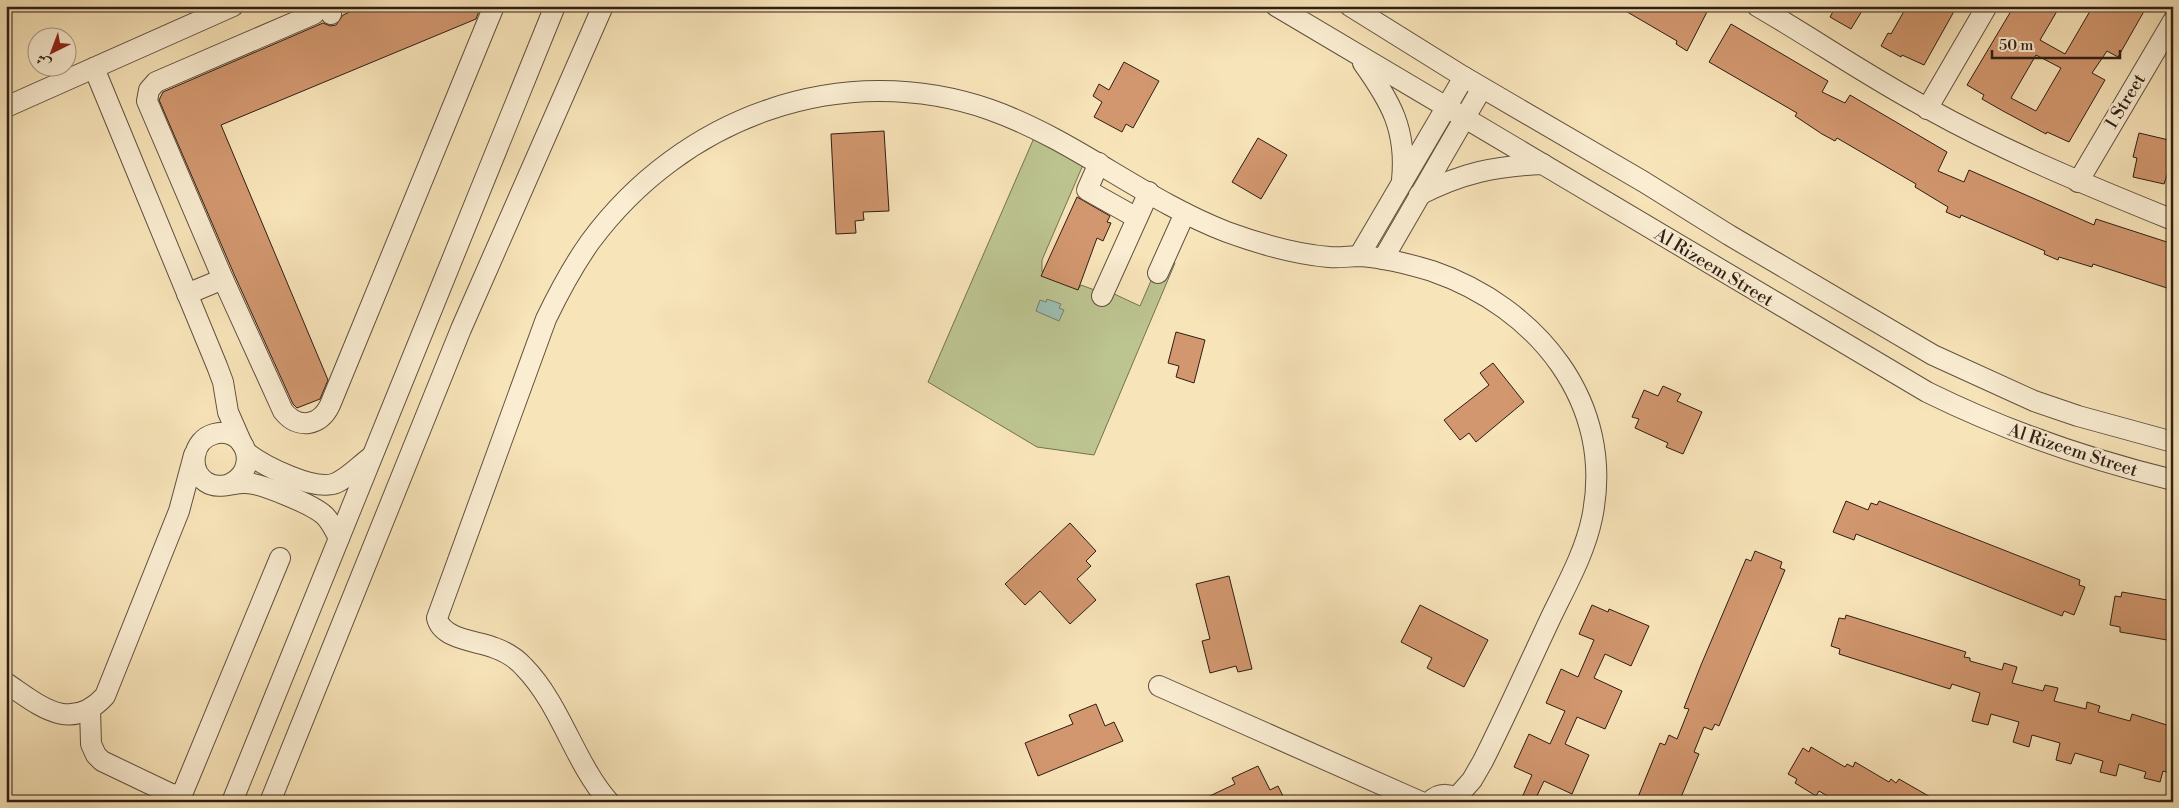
<svg xmlns="http://www.w3.org/2000/svg" width="2179" height="808" viewBox="0 0 2179 808" font-family="'Libre Bodoni',Amiri,serif">
  <rect width="100%" height="100%" fill="#f8e4b9"/>
  <filter id="stains"><feTurbulence type="fractalNoise" baseFrequency=".004" numOctaves="4"/><feColorMatrix values="0 0 0 0 .2 0 0 0 0 .09 0 0 0 0 .02 0 0 0 .5 -.17"/></filter>
  <radialGradient id="worn" r=".72"><stop offset=".6" stop-color="#630" stop-opacity="0"/><stop offset="1" stop-color="#630" stop-opacity=".3"/></radialGradient>
  <polygon fill="#bcc490" stroke="#757152" points="1037,131 1086,158 1042,260 1042,272 1079,288 1081,285 1100,292 1110,292 1140,306 1161,258 1175,263 1094,455 1037,447 928,382"/>
  <polygon fill="#9dbeb1" stroke="#717e73" points="1047,299 1061,304 1059,308 1064,310 1059,321 1036,311 1040,300 1046,302"/>
  <g fill="#d2976f" stroke="#2e1e15" fill-rule="evenodd">
    <polygon points="363,6 481,6 476,19 221,125 328,380 320,399 297,408 293,404 234,274 159,100 163,92 323,23 330,26 336,25 343,15"/>
    <polygon points="1617,6 1710,6 1687,51 1676,44 1677,41"/>
    <polygon points="1836,6 1865,6 1851,29 1830,17"/>
    <polygon points="1907,6 1957,6 1924,65 1902,55 1901,57 1881,46 1888,33 1891,34"/>
    <path d="M2014,6h46l-20,34 25,14 28,-48h54l-29,51 -11,-6 -15,22 13,7 -36,62 -22,-10 -1,2 -43,-23 -21,-12 2,-4 -17,-10zM2036,55l25,13 -25,43 -25,-13z"/>
    <polygon points="1731,24 1828,81 1822,92 1845,103 1850,95 1947,152 1938,171 1964,182 1969,170 2094,225 2096,219 2173,244 2173,290 2093,264 2092,267 2059,257 2058,260 2044,254 2045,251 1961,215 1960,218 1946,212 1948,207 1915,187 1916,184 1837,138 1835,141 1822,134 1795,116 1797,113 1709,62"/>
    <polygon points="1124,62 1159,81 1133,128 1126,124 1122,132 1094,117 1102,102 1093,96 1099,84 1109,90"/>
    <polygon points="884,131 889,211 863,212 864,220 855,221 856,233 836,234 831,134"/>
    <polygon points="2139,133 2173,141 2173,157 2164,184 2133,177 2137,158 2133,157"/>
    <polygon points="1258,138 1287,155 1261,199 1232,182"/>
    <polygon points="1077,197 1110,216 1107,222 1111,223 1103,241 1097,238 1078,290 1041,276"/>
    <polygon points="1176,332 1205,340 1194,383 1176,377 1179,366 1168,363"/>
    <polygon points="1493,363 1524,402 1476,442 1469,433 1460,440 1444,420 1489,385 1480,373"/>
    <polygon points="1663,386 1681,394 1677,401 1702,412 1683,454 1666,447 1668,443 1635,428 1639,419 1632,417 1644,390 1658,396"/>
    <polygon points="1846,501 1868,510 1871,503 1877,505 1879,501 2080,580 2079,585 2085,587 2074,615 2064,611 2062,616 1856,534 1854,540 1833,532"/>
    <polygon points="1070,523 1096,551 1086,561 1091,566 1077,579 1096,600 1070,624 1040,591 1025,605 1005,584"/>
    <polygon points="1755,551 1782,562 1780,568 1785,570 1719,726 1715,724 1712,730 1704,727 1694,752 1699,754 1679,802 1636,802 1660,743 1665,745 1669,735 1677,739 1689,709 1684,708 1701,665 1746,559 1751,561"/>
    <polygon points="1229,576 1252,669 1238,672 1236,666 1210,673 1202,641 1210,639 1196,584"/>
    <polygon points="2122,592 2173,601 2173,641 2120,632 2120,627 2110,625 2115,596 2121,597"/>
    <polygon points="1420,605 1488,640 1464,687 1427,668 1432,658 1401,642"/>
    <polygon points="1592,605 1608,612 1609,609 1649,626 1631,666 1605,654 1594,678 1622,691 1605,729 1577,717 1565,744 1589,755 1572,794 1544,781 1534,802 1520,802 1532,775 1514,767 1529,734 1550,744 1565,711 1546,703 1561,669 1578,677 1594,640 1579,634"/>
    <polygon points="1846,615 1966,652 1964,657 1970,658 1970,661 2002,670 2004,663 2017,667 2012,683 2043,691 2045,685 2058,688 2054,701 2086,709 2087,702 2100,706 2098,712 2130,721 2132,714 2173,727 2173,774 2163,771 2160,782 2144,778 2146,772 2119,764 2116,776 2100,772 2103,761 2075,753 2071,764 2056,760 2060,743 2032,735 2029,747 2013,742 2019,722 1991,714 1988,725 1972,721 1980,693 1952,684 1950,689 1839,654 1840,649 1831,646 1839,618 1845,619"/>
    <polygon points="1096,704 1105,726 1114,722 1123,741 1038,776 1025,743 1073,724 1069,715"/>
    <polygon points="1811,747 1845,767 1847,764 1853,767 1855,762 1889,782 1891,779 1896,783 1899,779 1939,802 1838,802 1819,791 1816,796 1795,783 1797,779 1788,774 1803,748 1809,752"/>
    <polygon points="1258,766 1270,790 1278,786 1286,802 1197,802 1235,784 1232,778"/>
  </g>
  <g fill="none" stroke-linecap="round" stroke-linejoin="round">
    <g stroke="#60503e" stroke-width="22">
      <g id="minor">
        <polyline points="327,6 331,14"/>
        <path d="M1276,6l651,386c79,39 160,67 246,88"/>
        <polyline points="1350,6 1464,77 1644,182 1729,235 1933,355 2034,401 2078,416 2173,442"/>
        <path d="M1757,6c57,33 112,71 170,102 79,44 162,78 246,112"/>
        <path d="M314,14l-158,68 -7,8 -2,11 76,178 60,132c15,19 37,15 47,-6l164,-399"/>
        <path d="M1363,63c28,39 44,67 39,117"/>
        <polyline points="94,68 217,366 223,382 228,412 242,444"/>
        <polyline points="6,107 233,6"/>
        <polyline points="1927,109 1987,6"/>
        <polyline points="1099,163 1087,190 1137,218"/>
        <polyline points="2078,182 2173,21"/>
        <path d="M1419,195c43,-22 76,-29 124,-31"/>
        <polyline points="1359,256 1464,77"/>
        <polyline points="1383,259 1482,88"/>
        <polyline points="1158,273 1185,213"/>
        <polyline points="187,294 223,279"/>
        <polyline points="1102,296 1149,192"/>
        <path d="M247,453c17,13 68,39 89,30 12,-5 24,-18 35,-26"/>
        <path d="M227,485c35,-13 19,-60 -13,-51 -22,6 -26,36 -8,48 12,8 25,1 38,1 15,-1 70,22 81,33 6,6 10,15 14,22"/>
        <path d="M6,683c33,22 64,51 99,13l74,-185 15,-56"/>
        <polyline points="1159,686 1421,802"/>
        <polyline points="90,709 91,744 96,755 102,761 171,794 180,795 183,792 280,558"/>
        <polyline points="232,802 555,6"/>
        <polyline points="270,802 461,329 603,6"/>
        <path d="M609,802c-35,-40 -48,-97 -85,-135 -8,-9 -18,-15 -29,-19 -16,-7 -53,-8 -58,-30l109,-299c13,-27 27,-53 44,-77 92,-125 252,-184 401,-132 84,30 153,90 236,122 33,12 67,22 102,25 10,1 21,-1 32,-1 24,2 48,8 71,15 105,36 184,132 160,247 -7,34 -25,66 -40,97 -23,49 -45,98 -69,146l-11,19 -15,17"/>
        <path d="M1430,802c9,-10 22,-9 32,0"/>
      </g>
    </g>
    <use href="#minor" stroke="#faedd2" stroke-width="20"/>
  </g>
  <g text-anchor="middle" stroke-width="4.5" stroke-linejoin="round" paint-order="stroke">
    <g font-size="18" fill="#2e1e15" stroke="#faedd2">
      <text transform="translate(2125 101) rotate(-59)" y="6">1 Street</text>
      <text transform="translate(1714 267) rotate(31)" y="6">Al Rizeem Street</text>
      <text transform="translate(2073 450) rotate(18)" y="6">Al Rizeem Street</text>
    </g>
  </g>
  <rect width="2179" height="808" fill="none" stroke="#f8e4b9" stroke-width="25"/>
  <rect x="8" y="8" width="2164" height="793" fill="none" stroke="#2e1e15" stroke-width="2.5"/>
  <rect x="12" y="12" width="2154" height="783" fill="none" stroke="#2e1e15"/>
  <g transform="translate(52 52) rotate(222)"><circle r="24" fill="#faedd2" stroke="#a89a86"/>
  <path d="M0-4L9 19L0 12L-9 19Z" fill="#8f2418"/>
  <text y="-8" font-size="14" font-weight="bold" text-anchor="middle" fill="#2e1e15">ش</text>
  </g>
  <path d="M1992 50v8h128v-8" fill="none" stroke="#2e1e15" stroke-width="2.5"/>
  <text x="1999" y="50" font-size="15" fill="#2e1e15" stroke="#faedd2" stroke-width="4" paint-order="stroke">50 m</text>
  <rect width="100%" height="100%" filter="url(#stains)"/>
  <rect width="100%" height="100%" fill="url(#worn)"/>
</svg>
